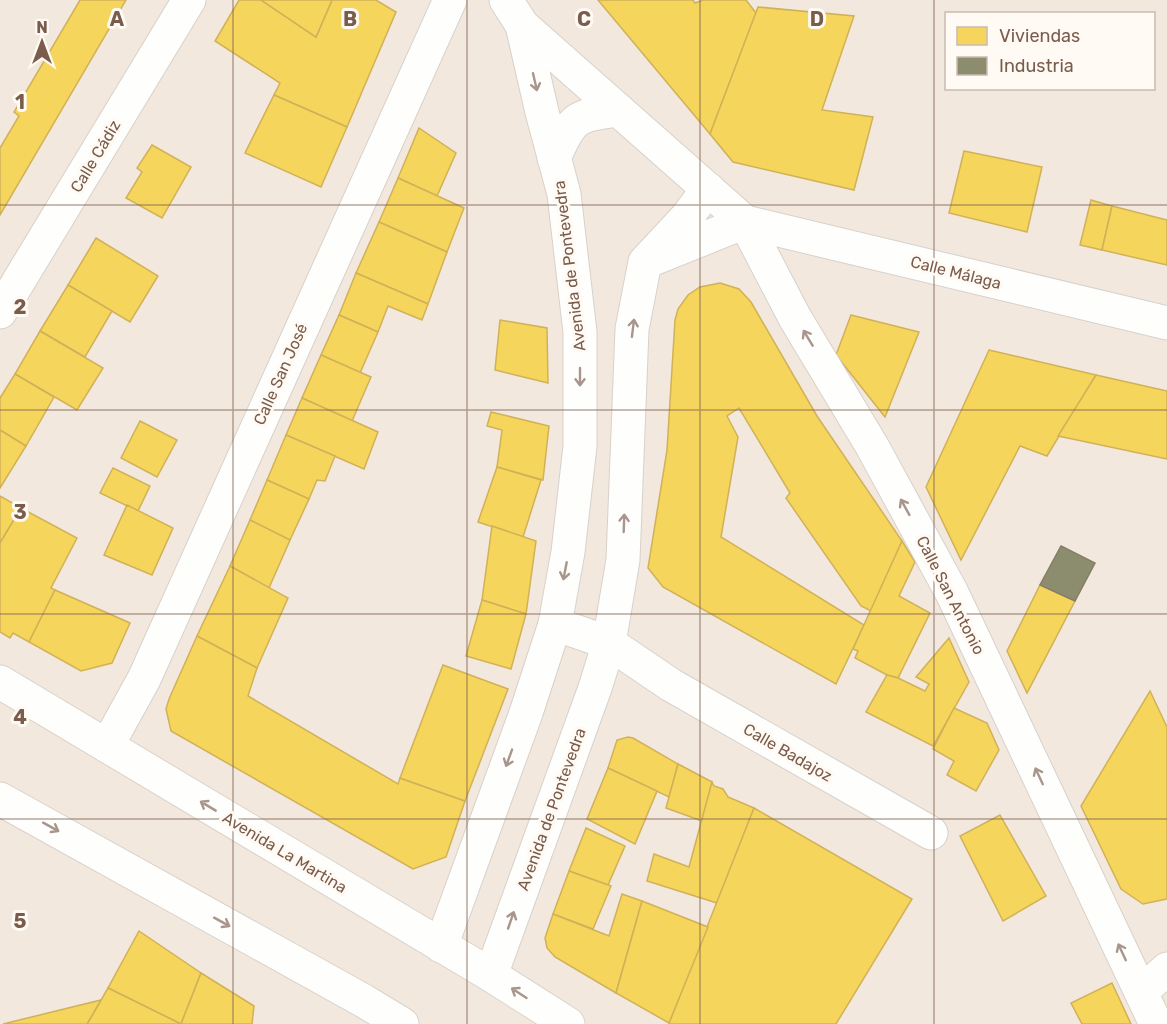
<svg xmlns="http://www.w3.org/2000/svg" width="1167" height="1024" viewBox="0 0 1167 1024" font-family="Rubik,sans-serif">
  <rect width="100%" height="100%" fill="#f9f5f0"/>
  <path fill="#f2e8de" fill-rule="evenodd" d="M0,0h1167v1024h-1167zM946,14h208v74h-208z"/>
  <g fill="#f6d55c" stroke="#d1b158" stroke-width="1.5">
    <polygon points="80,0 126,0 0,215 0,148 19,116 14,112"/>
    <polygon points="239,0 261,0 316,37 332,0 376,0 396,12 347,127 274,95 280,83 215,41"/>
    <polygon points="261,0 332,0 316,37"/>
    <polygon points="598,0 693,0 695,3 703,0 746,0 756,13 710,134"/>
    <polygon points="758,7 854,16 822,110 873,117 854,190 733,162 710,134"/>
    <polygon points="274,95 347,127 321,187 245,153"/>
    <polygon points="419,128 456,153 437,196 398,178"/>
    <polygon points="152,145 191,167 162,218 126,198 142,172 137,168"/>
    <polygon points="964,151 1042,167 1027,232 949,213"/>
    <polygon points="398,178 464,208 447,252 379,222"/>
    <polygon points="1091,200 1112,206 1102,250 1080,245"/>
    <polygon points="1112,206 1167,220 1167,265 1102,250"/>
    <polygon points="379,222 447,252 428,304 356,273"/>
    <polygon points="96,238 158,276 130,322 68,285"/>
    <polygon points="356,273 428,304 422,320 388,306 378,332 339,315"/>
    <polygon points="720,283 739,289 751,302 817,416 902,541 871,611 861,606 786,498 790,493 739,408 727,416 738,437 721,537 864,625 836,684 663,587 648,568 667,450 675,320 678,309 688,295 700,287"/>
    <polygon points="68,285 112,311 85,357 40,331"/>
    <polygon points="339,315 378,332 360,373 321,355"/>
    <polygon points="851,315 919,332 885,417 836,355"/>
    <polygon points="500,320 547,328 548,383 495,370"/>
    <polygon points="40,331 103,368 77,410 15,374"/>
    <polygon points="989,350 1096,375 1047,456 1020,446 961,560 926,487"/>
    <polygon points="321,355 371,377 352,421 302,398"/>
    <polygon points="15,374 54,397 26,446 0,430 0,398"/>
    <polygon points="1096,375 1167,391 1167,459 1058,436"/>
    <polygon points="302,398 378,432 364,469 286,435"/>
    <polygon points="491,412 549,426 543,480 497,467 502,430 487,426"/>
    <polygon points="140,421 177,440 157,477 121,458"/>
    <polygon points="0,430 26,446 0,488"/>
    <polygon points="286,435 335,456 325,481 317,480 309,499 267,480"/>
    <polygon points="497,467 541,480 523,537 478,522"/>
    <polygon points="113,468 150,486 138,511 100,493"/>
    <polygon points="267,480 309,499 290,540 250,520"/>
    <polygon points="0,496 21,508 0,543"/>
    <polygon points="127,505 173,528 152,575 104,555"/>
    <polygon points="21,508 77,538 51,588 55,590 29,642 13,633 10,638 0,632 0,543"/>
    <polygon points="250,520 290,540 269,588 230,566"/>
    <polygon points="492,526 536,541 526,614 482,600"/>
    <polygon points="902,541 915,562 899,596 930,613 898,678 887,675 855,658 858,651 853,649"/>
    <polygon points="230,566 288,598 257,668 197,636"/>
    <polygon points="1040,585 1075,601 1027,693 1007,651"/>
    <polygon points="55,590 130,623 112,663 81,671 29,642"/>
    <polygon points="482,600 526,614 511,669 466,656"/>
    <polygon points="197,636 257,668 248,696 398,784 400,778 465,801 446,857 413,869 171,731 166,709 169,699"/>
    <polygon points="949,638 969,682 933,746 866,712 887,675 898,678 925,691 929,684 916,677"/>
    <polygon points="443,665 508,689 465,801 400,778"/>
    <polygon points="1150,691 1167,727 1167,899 1143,904 1121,889 1081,806"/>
    <polygon points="954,708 987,723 999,750 976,791 947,775 954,761 933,749"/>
    <polygon points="628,737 633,738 678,764 669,797 608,768 617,740"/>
    <polygon points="678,764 712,782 702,821 666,808"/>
    <polygon points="608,768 657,791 635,844 587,819"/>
    <polygon points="712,782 714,786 723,789 728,797 754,808 717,903 647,881 654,854 689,867"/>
    <polygon points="754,808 912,899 836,1024 670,1024 669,1023"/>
    <polygon points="1000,815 1046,896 1003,921 960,836"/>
    <polygon points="586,828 625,846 608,885 569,871"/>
    <polygon points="569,871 611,886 593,929 553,914"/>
    <polygon points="622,894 642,901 616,993 555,957 547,948 545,938 553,914 609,936"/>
    <polygon points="642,901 708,927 669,1023 616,993"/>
    <polygon points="139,931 201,973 181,1024 108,988"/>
    <polygon points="201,973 254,1006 252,1024 181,1024"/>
    <polygon points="1112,983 1131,1024 1082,1024 1071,1003"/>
    <polygon points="108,988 181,1024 87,1024"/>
    <polygon points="101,1000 87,1024 3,1024"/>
  </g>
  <polygon fill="#8c8c6e" stroke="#877e64" stroke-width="1.5" points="1061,546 1095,563 1075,601 1040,585"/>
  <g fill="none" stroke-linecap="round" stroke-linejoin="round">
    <g stroke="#d7d1cb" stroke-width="35">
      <g id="street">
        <polyline points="506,0 522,25 745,222 795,318 872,446 952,593 1156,1024"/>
        <path d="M554,158c19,-41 20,-42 64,-48"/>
        <polyline points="745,222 1167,323"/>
        <polyline points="653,259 745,222"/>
        <polyline points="0,312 189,0"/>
        <polyline points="555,624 609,643 671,685 931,833"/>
        <polyline points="107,746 144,679 450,0"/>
        <polyline points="441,946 526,713 555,624 568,552 580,446 580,332 564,194 542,112 522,25"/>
        <polyline points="491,975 595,688 609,643 623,560 632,329 645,262 687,217 708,189"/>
        <polyline points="1141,992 1167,969"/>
      </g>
    </g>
    <g stroke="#d9d2cb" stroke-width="35">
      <g id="secondary">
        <polyline points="0,682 491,975 568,1024"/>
        <polyline points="0,799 364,1001 402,1024"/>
      </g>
    </g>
    <use href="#street" stroke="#fefefd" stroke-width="33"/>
    <use href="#secondary" stroke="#fefefd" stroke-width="33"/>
  </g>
  <defs><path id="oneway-shaft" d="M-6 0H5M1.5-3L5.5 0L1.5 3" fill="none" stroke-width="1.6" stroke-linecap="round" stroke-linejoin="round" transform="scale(1.5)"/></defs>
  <g stroke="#a8958b">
    <use href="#oneway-shaft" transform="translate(535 82) rotate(77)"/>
    <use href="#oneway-shaft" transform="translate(633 328) rotate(-83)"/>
    <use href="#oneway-shaft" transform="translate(808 338) rotate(-121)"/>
    <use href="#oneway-shaft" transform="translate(580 377) rotate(90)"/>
    <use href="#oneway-shaft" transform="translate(905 507) rotate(-119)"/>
    <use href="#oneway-shaft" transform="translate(624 523) rotate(-88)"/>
    <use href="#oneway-shaft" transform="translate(565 571) rotate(101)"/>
    <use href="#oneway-shaft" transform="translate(509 758) rotate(110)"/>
    <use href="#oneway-shaft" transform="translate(1039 776) rotate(-115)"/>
    <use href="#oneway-shaft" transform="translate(208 806) rotate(-149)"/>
    <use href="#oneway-shaft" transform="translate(51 827) rotate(29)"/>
    <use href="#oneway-shaft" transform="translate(511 920) rotate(-71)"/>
    <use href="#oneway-shaft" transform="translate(222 922) rotate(29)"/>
    <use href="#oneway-shaft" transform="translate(1122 952) rotate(-115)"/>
    <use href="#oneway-shaft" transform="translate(519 993) rotate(-147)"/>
  </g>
  <path fill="none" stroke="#7a5c4d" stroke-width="1.5" stroke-opacity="0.55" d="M233,0v1024M467,0v1024M700,0v1024M934,0v1024M0,205h1167M0,410h1167M0,614h1167M0,819h1167"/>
  <g text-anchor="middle" stroke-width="6" stroke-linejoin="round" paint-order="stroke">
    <g font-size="16" fill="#7a5c4d" stroke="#fffaf3">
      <text transform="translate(95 156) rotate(-59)" y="6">Calle Cádiz</text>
      <text transform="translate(569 266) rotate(-97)" y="6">Avenida de Pontevedra</text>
      <text transform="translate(956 272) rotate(14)" y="6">Calle Málaga</text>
      <text transform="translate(280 374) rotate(-66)" y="6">Calle San José</text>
      <text transform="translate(951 595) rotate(63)" y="6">Calle San Antonio</text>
      <text transform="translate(788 752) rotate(30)" y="6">Calle Badajoz</text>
      <text transform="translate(551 809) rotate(-70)" y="6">Avenida de Pontevedra</text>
      <text transform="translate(285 852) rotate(31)" y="6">Avenida La Martina</text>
    </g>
  </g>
  <g font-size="20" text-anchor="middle" font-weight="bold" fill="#7a5c4d" stroke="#fffaf3" stroke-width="6" stroke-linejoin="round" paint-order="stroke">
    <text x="117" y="26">A</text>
    <text x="350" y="26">B</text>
    <text x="584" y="26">C</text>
    <text x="817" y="26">D</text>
    <text x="20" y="109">1</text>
    <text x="20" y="314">2</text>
    <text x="20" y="519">3</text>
    <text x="20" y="724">4</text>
    <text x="20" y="928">5</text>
  </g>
  <rect x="945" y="12" width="210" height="78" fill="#fffaf3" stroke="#cabbb1" stroke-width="1.5"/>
  <rect x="957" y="27" width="30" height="18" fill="#f6d55c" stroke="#cabbb1" stroke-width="1.5"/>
  <text x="999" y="42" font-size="18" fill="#7a5c4d">Viviendas</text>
  <rect x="957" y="57" width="30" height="18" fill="#8c8c6e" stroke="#cabbb1" stroke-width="1.5"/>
  <text x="999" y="72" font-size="18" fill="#7a5c4d">Industria</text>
  <g transform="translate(42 42)" stroke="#fffaf3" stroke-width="4.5" paint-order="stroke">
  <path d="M0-4.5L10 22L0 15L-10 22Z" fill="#7a5c4d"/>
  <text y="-9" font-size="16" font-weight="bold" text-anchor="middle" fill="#7a5c4d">N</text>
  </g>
</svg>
